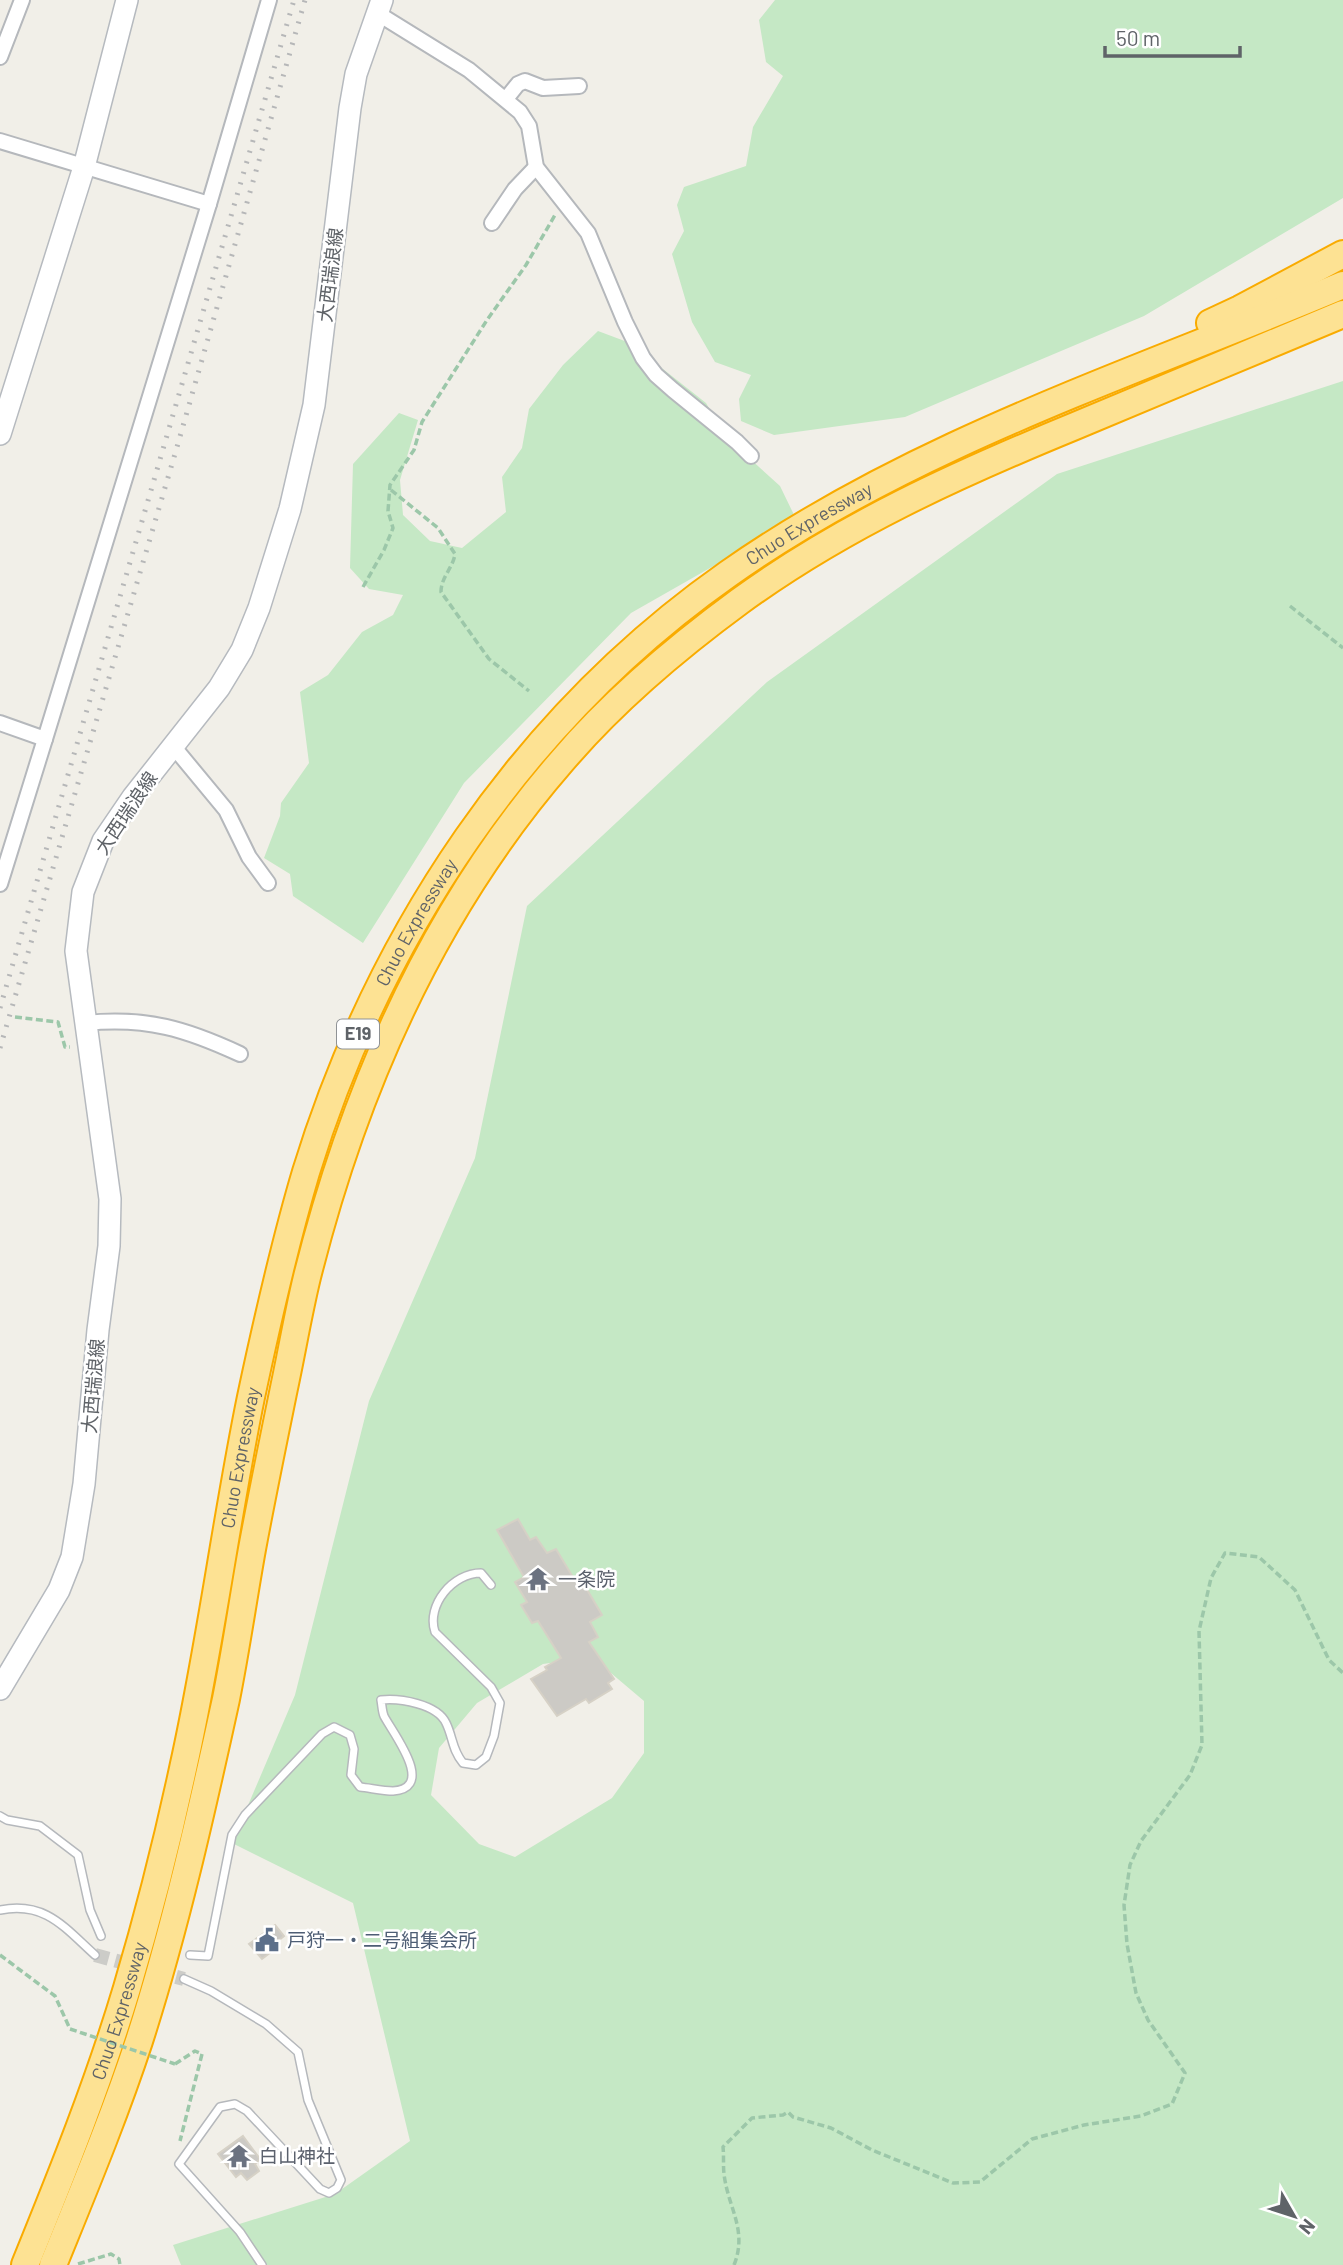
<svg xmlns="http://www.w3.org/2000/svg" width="1343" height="2265" viewBox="0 0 1343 2265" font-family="Barlow,'Noto Sans JP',sans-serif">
  <rect width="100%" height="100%" fill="#f1efe8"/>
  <g fill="#c5e8c5" fill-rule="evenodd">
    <polygon points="775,0 1343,0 1343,198 1144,316 905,417 774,435 741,421 739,399 751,375 715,362 692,322 672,254 684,231 677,205 684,187 746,166 753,127 783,76 766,62 759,20"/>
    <polygon points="598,331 630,343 706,403 726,437 780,486 796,519 631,613 464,783 363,943 293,896 290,874 264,858 280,816 281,803 309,763 300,692 328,675 362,632 393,615 403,595 369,589 350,568 353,464 399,413 418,420 400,480 403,515 430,541 462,548 506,512 502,477 522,448 529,409 563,365"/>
    <path d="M1343,381v1884h-1162l-8,-20 162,-51 75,-53 -57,-238 -121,-60 63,-148 74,-294 106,-243 52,-252 240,-224 290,-208zM592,1657l52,44v52l-32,45 -97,59 -36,-13 -48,-49 8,-47 38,-45 66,-39z"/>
  </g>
  <g fill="#cccac5" stroke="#d6d1c6" stroke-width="2">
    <polygon points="518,1519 530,1540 536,1537 547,1553 556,1549 574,1579 579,1576 602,1615 590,1622 598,1637 589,1642 614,1679 608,1683 612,1689 589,1703 586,1699 557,1716 531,1679 547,1670 545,1667 561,1658 538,1621 532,1623 521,1605 527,1602 515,1582 524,1577 497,1530"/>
    <polygon points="275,1925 284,1936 273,1945 275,1949 262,1959 249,1944"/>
    <polygon points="243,2136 260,2159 255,2164 259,2171 247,2180 241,2173 236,2177 218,2154"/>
  </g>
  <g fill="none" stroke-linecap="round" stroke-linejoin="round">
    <polyline stroke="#ccccc8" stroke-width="14" stroke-dasharray="14 7" stroke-linecap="butt" points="95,1955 184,1979"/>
    <g stroke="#b5b8bc" stroke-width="10">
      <g id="lane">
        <polyline points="0,1816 7,1820 40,1826 78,1855 90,1910 101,1936"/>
        <path d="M0,1910c45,-9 64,17 95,45"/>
        <path d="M190,1955l18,1 24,-121 13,-20 77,-81 12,-7 16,8 4,14 -3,26 9,12c10,1 23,4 33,4 44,-3 -1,-59 -9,-75 -2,-5 -2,-11 -3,-16 19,-2 56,4 65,23 7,14 6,27 17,40l13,2 10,-8 8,-21 6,-33 -9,-16 -56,-55c-9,-27 18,-59 46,-59l10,12"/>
        <polyline points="184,1979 211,1991 266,2024 298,2052 308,2100 341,2180 337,2188 329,2193 320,2189 247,2111 235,2104 220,2107 179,2164 240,2232 262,2265"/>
      </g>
    </g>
    <g stroke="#b5b8bc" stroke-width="18">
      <g id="street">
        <polyline points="377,13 469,70 520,112 529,126 536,167 588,233 625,322 643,358 656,375 673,390 737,442 751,456"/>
        <polyline points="0,57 22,0"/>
        <polyline points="506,99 518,84 525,81 543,88 579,86"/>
        <polyline points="0,141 209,204"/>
        <polyline points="492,223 515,189 536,167"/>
        <polyline points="0,723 45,739 209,204 269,0"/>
        <polyline points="173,746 226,810 249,857 268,883"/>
        <polyline points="0,884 45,739"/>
        <path d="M86,1023c61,-6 100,6 154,31"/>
      </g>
    </g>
    <g stroke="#b6babf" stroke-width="24">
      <g id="secondary">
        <polyline points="0,434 84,167 127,0"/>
        <polyline points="0,1689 59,1590 72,1557 84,1484 98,1330 109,1246 110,1199 76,951 83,892 103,841 133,797 219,688 242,650 259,608 290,509 314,405 350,108 356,74 382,0"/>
      </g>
    </g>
    <g stroke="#f9ab00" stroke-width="30">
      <g id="highway">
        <polyline points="1210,323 1240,309 1343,254"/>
        <path id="s1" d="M25,2265c37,-91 74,-183 102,-277 22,-74 41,-149 57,-224 27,-122 42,-245 67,-367 16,-75 33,-151 55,-225 73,-238 217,-454 422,-598 186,-131 407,-201 615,-289"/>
        <path d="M53,2265c30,-74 61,-148 86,-224 36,-112 62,-228 87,-342 10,-50 17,-100 26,-150 10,-54 21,-107 32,-161 8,-37 14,-74 23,-111 47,-188 127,-369 255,-516 51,-60 114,-113 178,-160 103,-75 218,-127 335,-175 89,-38 179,-74 268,-112"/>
      </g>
    </g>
    <g stroke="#9cc7a9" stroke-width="3.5" stroke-dasharray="7 3.5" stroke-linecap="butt">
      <path d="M391,490l47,38 17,26c-2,14 -14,23 -14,38l48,67 40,32"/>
      <polyline points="363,587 384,550 393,528 388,511 390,485 414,450 422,422 487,320 526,265 555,215"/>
      <polyline points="1290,606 1343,648"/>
      <polyline points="15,1017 58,1022 65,1047 70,1047"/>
      <polyline points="0,1955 55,1996 70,2029"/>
      <polyline points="175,2064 195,2051 202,2054 180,2141"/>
      <polyline points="78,2264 111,2254 119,2259 120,2265"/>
      <path d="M734,2265c14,-35 -6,-57 -10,-91 -1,-9 0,-18 -1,-27l29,-29 31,-3 5,-3 5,5 38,11 41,22 81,33 27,-1 52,-43 52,-14 57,-9 31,-12 13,-31 -37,-53 -12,-27 -9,-49 -3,-39 6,-40 11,-24 49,-66 12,-30 -3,-114 12,-53 14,-25 34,4 36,33 34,70 14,13"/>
    </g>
    <use href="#lane" stroke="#fff" stroke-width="7"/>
    <use href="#street" stroke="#fff" stroke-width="14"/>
    <use href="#secondary" stroke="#fff" stroke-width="21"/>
    <use href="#highway" stroke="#fde293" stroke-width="26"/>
    <g stroke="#b6b7b8" stroke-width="5" stroke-dasharray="2 9" stroke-linecap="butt">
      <polyline points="0,1008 294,0"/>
      <polyline points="0,1048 177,447 305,0"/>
    </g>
    <polyline stroke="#9cc7a9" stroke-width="3.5" stroke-dasharray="7 3.5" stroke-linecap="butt" points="70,2029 175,2064"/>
  </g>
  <defs>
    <g id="temple-bare" transform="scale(1.89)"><path d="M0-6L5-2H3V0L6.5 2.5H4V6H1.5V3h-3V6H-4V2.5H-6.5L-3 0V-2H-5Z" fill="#6b7280" stroke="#fff" stroke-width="2.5" paint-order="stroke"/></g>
    <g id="civic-bare" transform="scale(1.89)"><path d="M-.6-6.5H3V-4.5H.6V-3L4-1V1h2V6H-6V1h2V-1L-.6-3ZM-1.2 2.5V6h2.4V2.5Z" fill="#5c6f8a" stroke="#fff" stroke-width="2.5" paint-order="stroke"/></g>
  </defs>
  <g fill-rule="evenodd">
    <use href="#temple-bare" x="538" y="1579"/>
    <use href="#civic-bare" x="267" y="1940"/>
    <use href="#temple-bare" x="239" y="2156"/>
  </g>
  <g text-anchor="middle" stroke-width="5" stroke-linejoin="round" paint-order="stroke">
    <rect fill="#fff" stroke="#8f9295" stroke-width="2" x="337" y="1019.5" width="42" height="29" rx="5"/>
    <g font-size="18" font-weight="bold" fill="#5f6368">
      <text x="358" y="1040">E19</text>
    </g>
    <g font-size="19" fill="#5f6368" stroke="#fff">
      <text transform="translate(330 275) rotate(-83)" y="7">大西瑞浪線</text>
      <text dy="7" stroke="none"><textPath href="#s1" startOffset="1972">Chuo Expressway</textPath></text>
      <text transform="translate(126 813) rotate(-56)" y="7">大西瑞浪線</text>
      <text dy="7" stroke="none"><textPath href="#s1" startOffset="1405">Chuo Expressway</textPath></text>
      <text transform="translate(93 1386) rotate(-85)" y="7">大西瑞浪線</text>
      <text dy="7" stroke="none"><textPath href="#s1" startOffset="838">Chuo Expressway</textPath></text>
      <text dy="7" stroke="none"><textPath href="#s1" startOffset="271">Chuo Expressway</textPath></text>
    </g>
    <g font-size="19" fill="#5b616d" stroke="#fff" text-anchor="start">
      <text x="558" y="1586">一条院</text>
      <text x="259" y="2163">白山神社</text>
    </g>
    <g font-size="19" fill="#4e5e75" stroke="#fff" text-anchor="start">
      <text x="287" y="1947">戸狩一・二号組集会所</text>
    </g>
  </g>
  <g transform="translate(1294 2216) rotate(129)" stroke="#ffffff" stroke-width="5" paint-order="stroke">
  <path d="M0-5L12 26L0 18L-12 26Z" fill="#5f6368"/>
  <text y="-10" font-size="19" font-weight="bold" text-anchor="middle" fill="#5f6368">N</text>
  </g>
  <path d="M1105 46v10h135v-10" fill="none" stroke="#5f6368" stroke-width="3.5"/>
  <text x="1116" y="46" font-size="21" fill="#5f6368" stroke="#ffffff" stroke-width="5" paint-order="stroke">50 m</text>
</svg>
